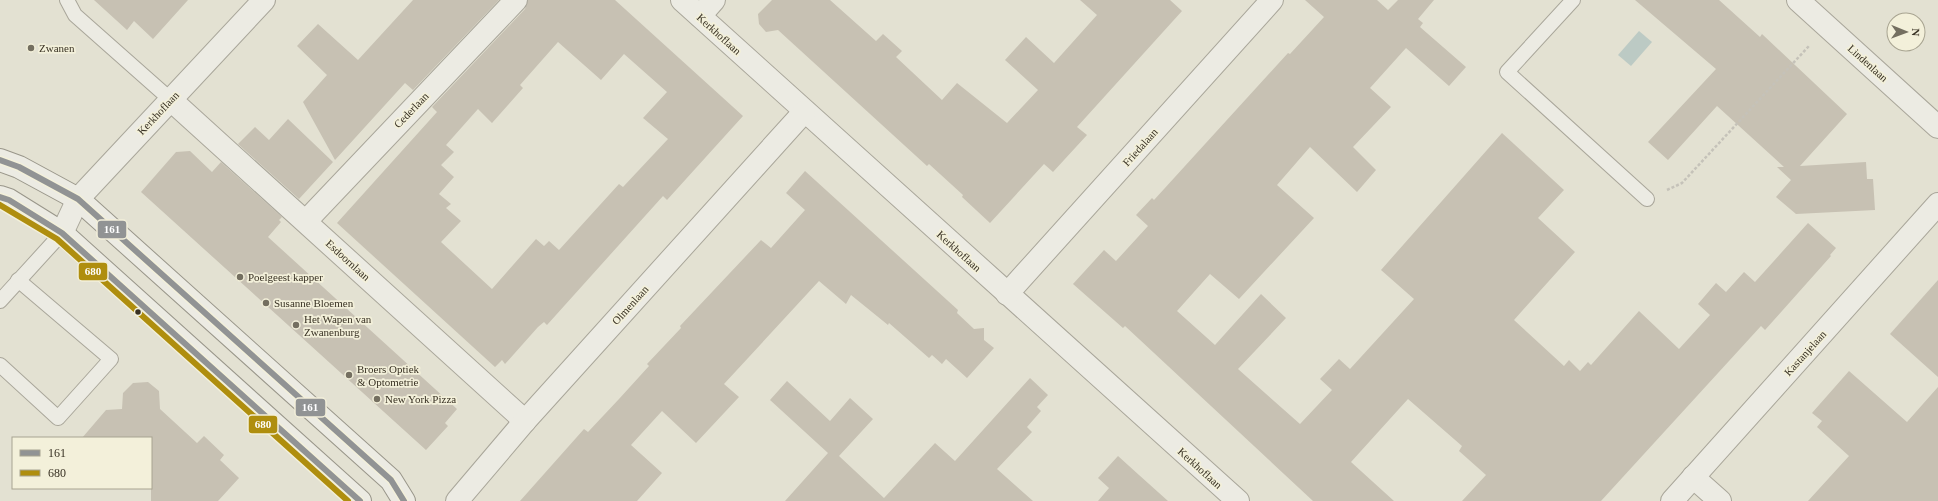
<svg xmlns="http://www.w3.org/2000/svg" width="1938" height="501" viewBox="0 0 1938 501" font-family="Georgia,serif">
  <rect width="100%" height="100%" fill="#e3e1d2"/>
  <polygon fill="#bccac4" points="1639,31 1652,42 1631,66 1618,55"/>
  <g fill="#c7c1b3" fill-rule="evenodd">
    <polygon points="94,0 188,0 153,39 134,21 127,30"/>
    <polygon points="413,0 499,0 413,90 405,83 335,160 303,102 327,75 297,46 318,24 358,60"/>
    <path d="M528,0h87l128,116 -76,84 -4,-4 -116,129 -3,-3 -6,5 -33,37 -3,-4 -7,7 -158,-144 100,-111 -5,-5 93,-98zM558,42l43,38 23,-26 43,38 -24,26 25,21 -45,48 -4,-3 -60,66 -10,-9 -5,5 -8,-7 -44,50 -51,-47 20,-21 -15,-13 5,-4 -12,-10 15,-17 -13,-12 13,-13 -8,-7 32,-36 14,14 31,-35 -3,-3z"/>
    <polygon points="772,0 830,0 876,41 883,34 902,51 896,57 942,100 957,83 1007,123 1038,90 1005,60 1026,37 1054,63 1097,15 1080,0 1170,0 1182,11 1077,127 1087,135 1053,172 1044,164 990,223 962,197 963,195 929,164 927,166 778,30 766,32 759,24 758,14"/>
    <polygon points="1305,0 1377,0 1388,10 1398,0 1434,0 1418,19 1423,23 1420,27 1466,67 1449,86 1406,48 1370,88 1391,107 1353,147 1376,170 1357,192 1310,147 1277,185 1314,218 1239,299 1210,274 1177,311 1215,345 1261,294 1286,318 1238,369 1300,424 1332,390 1320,379 1339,359 1350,369 1414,299 1381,270 1502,133 1564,190 1538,218 1575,252 1514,320 1564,366 1569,360 1580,371 1588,362 1591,365 1639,311 1679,349 1710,315 1698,304 1716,283 1726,292 1744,272 1755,282 1808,223 1836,248 1830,255 1831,256 1765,330 1761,326 1601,501 1462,501 1486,475 1459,451 1462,446 1408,399 1351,462 1394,501 1313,501 1125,326 1123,328 1073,284 1104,250 1116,261 1148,226 1136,215 1152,198 1154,200 1288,53 1290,54 1324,17"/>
    <polygon points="1635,0 1719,0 1760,37 1762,34 1847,114 1800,166 1866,162 1867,179 1873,179 1875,210 1796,214 1776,197 1791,180 1777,167 1784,167 1717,106 1668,160 1648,142 1716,69"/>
    <polygon points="288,119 333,162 299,199 238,144 255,127 269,140"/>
    <polygon points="190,151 212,172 221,162 282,217 279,220 281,222 268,237 457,409 445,423 448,426 426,450 141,192 176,152"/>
    <polygon points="805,171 958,310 957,313 974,329 984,328 984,340 994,348 967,378 946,359 942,364 932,355 929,358 889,323 888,325 851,295 846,304 819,281 724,384 739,397 696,443 662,411 631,445 662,473 637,501 520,501 584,429 588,432 619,399 649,366 647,364 681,328 680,326 761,240 771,248 805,210 786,193"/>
    <polygon points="1938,280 1938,377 1890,334"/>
    <polygon points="1849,371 1907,422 1938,387 1938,501 1808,501 1849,456 1817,427 1822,421 1812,413"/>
    <polygon points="1030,378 1048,395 1037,407 1041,411 1027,427 1032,432 997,469 1033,501 785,501 828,453 770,400 787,381 830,421 850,398 873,419 839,456 884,498 935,443 955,461"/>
    <polygon points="148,382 159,391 160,409 197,443 204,436 224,455 220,460 239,478 218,501 151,501 151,438 82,438 106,410 122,409 123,393 133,383"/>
    <polygon points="1118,456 1139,475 1168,501 1098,501 1109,488 1098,478"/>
  </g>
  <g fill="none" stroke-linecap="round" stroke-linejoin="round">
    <g stroke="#a9a69a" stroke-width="16">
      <g id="lane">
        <polyline points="67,0 75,15 171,100"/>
        <polyline points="1573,0 1507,72 1647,199"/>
        <polyline points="0,301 62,233"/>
        <polyline points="0,365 58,418 111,359 18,280"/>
      </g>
    </g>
    <g stroke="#a9a69a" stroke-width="24">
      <g id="street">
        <polyline points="682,0 1238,501"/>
        <polyline points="1798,0 1938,127"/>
        <polyline points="700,16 714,0"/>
        <polyline points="171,100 525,421"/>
        <polyline points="306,221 516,0"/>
        <polyline points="62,233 78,199 264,0"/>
        <polyline points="1007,294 1272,0"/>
        <polyline points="1693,477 1720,501"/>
        <polyline points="457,501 525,421 804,112"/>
        <polyline points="1672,501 1938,204"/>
      </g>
    </g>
    <g stroke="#99968a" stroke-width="24">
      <g id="secondary">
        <polyline points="0,160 19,167 78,199 391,480 404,501"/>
        <polyline points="0,197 9,200 62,233 360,501"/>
      </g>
    </g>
    <polyline stroke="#c5c2b9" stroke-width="2.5" stroke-dasharray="3 2" stroke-linecap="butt" points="1667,190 1682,183 1809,46"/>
    <use href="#lane" stroke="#ecebe3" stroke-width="14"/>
    <use href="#street" stroke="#ecebe3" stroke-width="22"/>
    <use href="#secondary" stroke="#ecebe3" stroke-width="22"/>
    <g stroke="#f3f0da" stroke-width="9">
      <g id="bus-1">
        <polyline points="0,160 19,167 78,199 391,480 404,501"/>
        <polyline points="0,197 9,200 62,233 360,501"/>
      </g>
    </g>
    <g stroke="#f3f0da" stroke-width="9">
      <polyline id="bus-2" points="0,205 57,239 348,501"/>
    </g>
    <use href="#bus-1" stroke="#919394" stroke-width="6"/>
    <use href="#bus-2" stroke="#af8e0e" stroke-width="6"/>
  </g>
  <g fill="#746f60" stroke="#f3f0da" stroke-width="1.5">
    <circle cx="31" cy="48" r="4"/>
    <circle cx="240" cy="277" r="4"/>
    <circle cx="266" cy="303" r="4"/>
    <circle cx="296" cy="325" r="4"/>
    <circle cx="349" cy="375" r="4"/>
    <circle cx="377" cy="399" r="4"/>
  </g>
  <circle fill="#383123" stroke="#f3f0da" stroke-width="1.5" cx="138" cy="312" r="3.5"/>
  <g text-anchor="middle" stroke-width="3.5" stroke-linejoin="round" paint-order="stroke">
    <g font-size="11" fill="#383123" stroke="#f3f0da">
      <text transform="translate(719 34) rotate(42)" y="4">Kerkhoflaan</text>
      <text transform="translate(1868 63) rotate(42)" y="4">Lindenlaan</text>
      <text transform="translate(411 110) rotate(-46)" y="4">Cederlaan</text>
      <text transform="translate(158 113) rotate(-47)" y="4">Kerkhoflaan</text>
      <text transform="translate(1140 147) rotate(-48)" y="4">Friedalaan</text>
      <text transform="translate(959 251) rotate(42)" y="4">Kerkhoflaan</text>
      <text transform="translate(348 260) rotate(42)" y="4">Esdoornlaan</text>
      <text transform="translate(630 305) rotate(-48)" y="4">Olmenlaan</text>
      <text transform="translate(1805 353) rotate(-48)" y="4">Kastanjelaan</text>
      <text transform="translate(1200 468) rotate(42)" y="4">Kerkhoflaan</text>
    </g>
    <g font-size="11" fill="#383123" stroke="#f3f0da" text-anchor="start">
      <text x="39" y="52">Zwanen</text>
      <text x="248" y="281">Poelgeest kapper</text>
      <text x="274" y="307">Susanne Bloemen</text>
      <text x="304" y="323">Het Wapen van<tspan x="304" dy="13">Zwanenburg</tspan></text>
      <text x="357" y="373">Broers Optiek<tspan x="357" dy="13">&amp; Optometrie</tspan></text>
      <text x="385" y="403">New York Pizza</text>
    </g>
  </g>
  <g stroke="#f3f0da" stroke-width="1.5">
    <rect x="97" y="220" width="30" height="19" rx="4" fill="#919394"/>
    <rect x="78" y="262" width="30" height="19" rx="4" fill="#af8e0e"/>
    <rect x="295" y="398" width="31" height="19" rx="4" fill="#919394"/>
    <rect x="248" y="415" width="30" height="19" rx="4" fill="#af8e0e"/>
  </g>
  <g font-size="11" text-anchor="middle" font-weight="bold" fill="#fff">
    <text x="112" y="233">161</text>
    <text x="93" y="275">680</text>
    <text x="310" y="411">161</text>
    <text x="263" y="428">680</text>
  </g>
  <rect x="12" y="437" width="140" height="52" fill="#f3f0da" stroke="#a8a491"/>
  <rect x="20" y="450" width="20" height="6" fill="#919394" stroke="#a8a491"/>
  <text x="48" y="457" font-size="12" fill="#383123">161</text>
  <rect x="20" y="470" width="20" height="6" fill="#af8e0e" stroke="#a8a491"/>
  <text x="48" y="477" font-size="12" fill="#383123">680</text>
  <g transform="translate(1906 32) rotate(91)"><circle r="19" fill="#f3f0da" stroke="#a8a491"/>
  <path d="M0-3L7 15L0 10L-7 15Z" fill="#746f60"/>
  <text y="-6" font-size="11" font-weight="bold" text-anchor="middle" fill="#383123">N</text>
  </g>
</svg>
